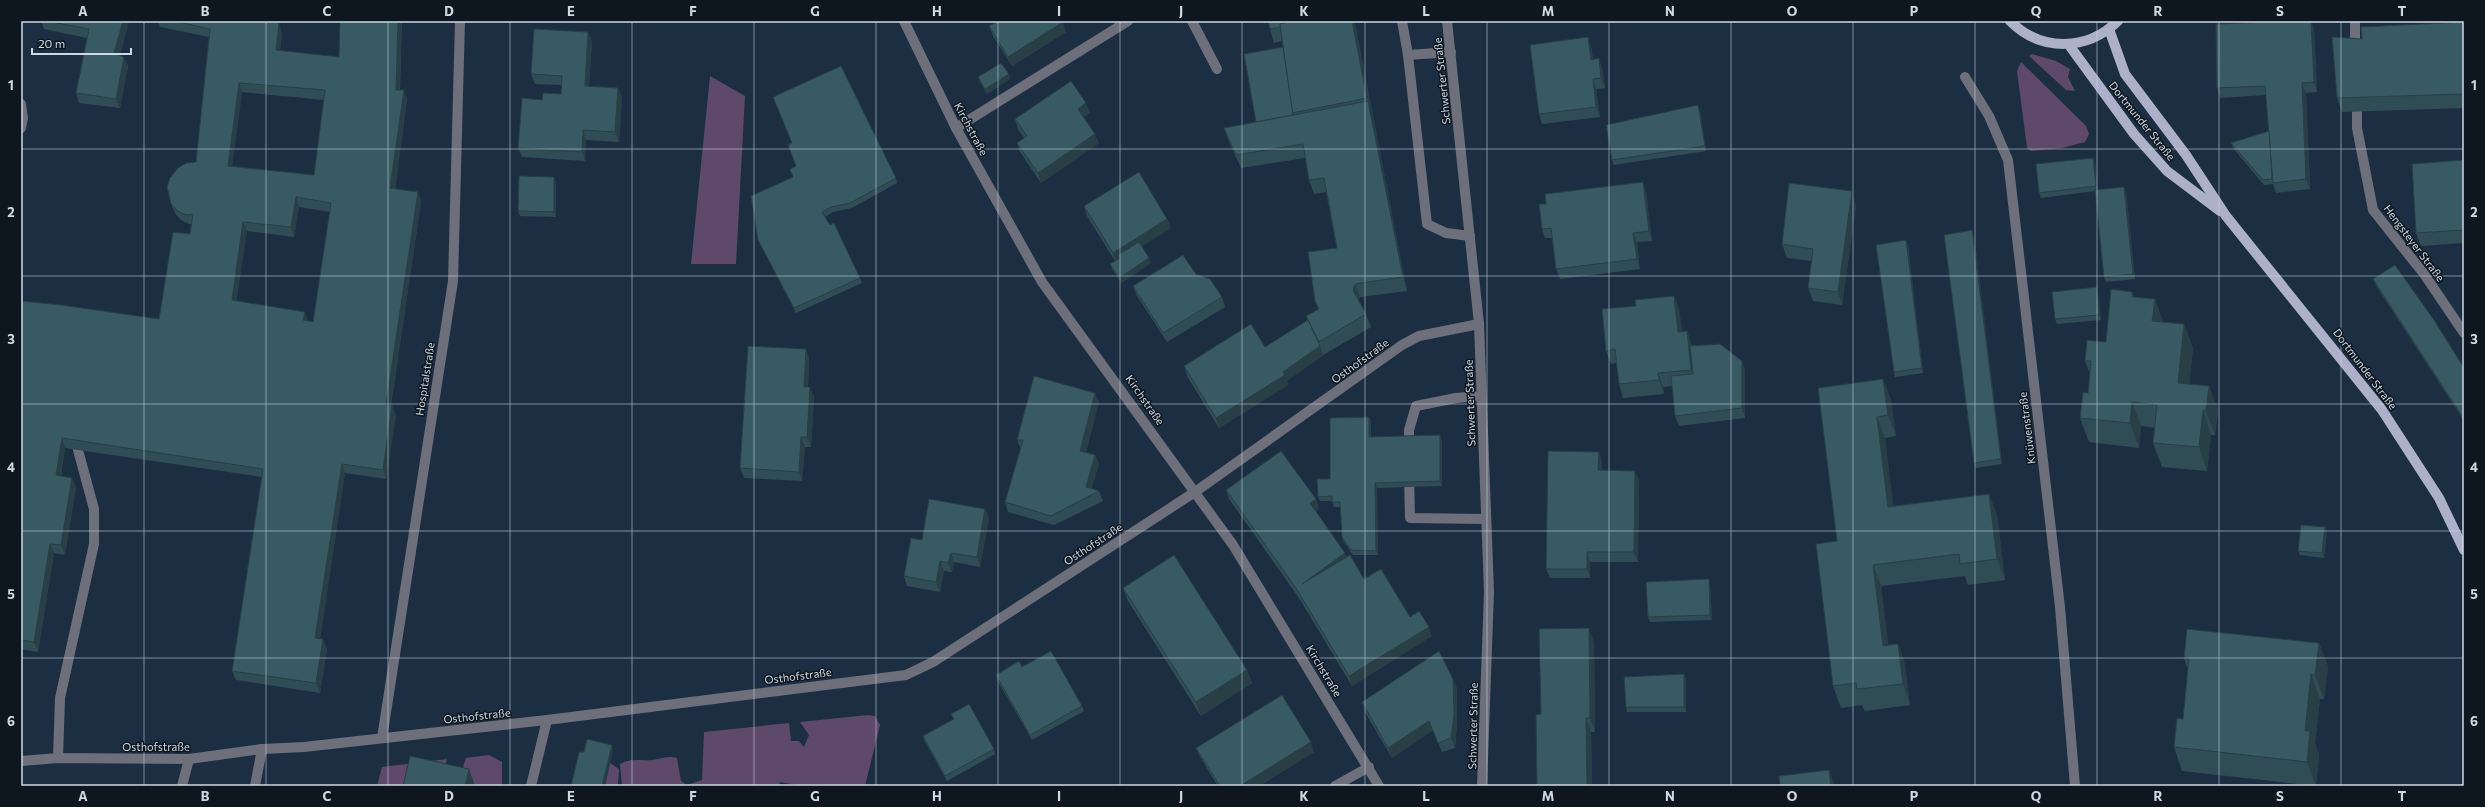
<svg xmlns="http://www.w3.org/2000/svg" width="2485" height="807" viewBox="0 0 2485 807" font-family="Commissioner,sans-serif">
  <rect width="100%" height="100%" fill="#1c2f42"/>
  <g fill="#5e486c">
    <polygon points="2032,54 2056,61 2070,69 2068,77 2075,91 2066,90 2029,56"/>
    <polygon points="2021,62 2086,126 2089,134 2085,142 2062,148 2031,151 2027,148 2017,71"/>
    <polygon points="710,76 745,96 736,264 691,264"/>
    <path d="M868,715l7,1 5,9 -15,61h-63l-22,-4 -1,4h-157l-2,-22c12,-6 19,-3 32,-4 9,-1 15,-5 25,-2l4,23 6,4 15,-5 2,-48 85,-9 2,18h8l5,6 5,-12 -9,-13z"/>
    <polygon points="489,755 502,762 502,786 473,786 474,783 459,779 466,758"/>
    <polygon points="447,759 442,776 411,786 377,786 382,767"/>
    <polygon points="610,763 619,769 618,784 616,786 605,786"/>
  </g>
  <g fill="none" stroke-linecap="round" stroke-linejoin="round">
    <g stroke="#6d6f7b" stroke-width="10">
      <polyline points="904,21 956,128 1042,282 1233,545 1379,786"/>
      <polyline points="1192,21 1217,69"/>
      <polyline points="1402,21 1408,55 1427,224 1446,233 1470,236"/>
      <polyline points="1447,21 1479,324 1489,592 1482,786"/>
      <polyline points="2355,21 2355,51"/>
      <polyline points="1408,55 1451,52"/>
      <polyline points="1965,77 1989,116 2008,160 2060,607 2075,786"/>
      <polyline points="21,104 23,118 21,128"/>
      <polyline points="2357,112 2357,128 2373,210 2424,274 2464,333"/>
      <polyline points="956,128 1128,21"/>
      <polyline points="1409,449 1409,430 1416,406 1456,398 1481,396"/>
      <polyline points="1409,475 1410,518 1486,519"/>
      <polyline points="382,738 453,281 460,21"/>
      <polyline points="58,758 60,698 94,544 94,509 78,450"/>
      <polyline points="21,761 58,758 189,759 262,749 304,747 547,720 906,675 933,662 1195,492 1402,345 1419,336 1479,324"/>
      <polyline points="182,786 189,759"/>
      <polyline points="255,786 262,749"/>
      <polyline points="531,786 547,720"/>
      <polyline points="1335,786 1369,767"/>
    </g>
    <g stroke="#adb0c9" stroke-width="10">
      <path d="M2010,21c31,31 77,30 108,0"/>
      <polyline points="2109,29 2125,74 2186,155 2226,216 2382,410 2439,498 2464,550"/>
      <polyline points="2069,45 2134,134 2167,171 2220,211"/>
    </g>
  </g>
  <g fill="#304d55" fill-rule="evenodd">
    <polygon points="41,21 129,21 120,55 128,66 120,108 79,103 76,93 87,38 44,29"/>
    <path d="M158,21h102l22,12 -2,18 59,6 63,-36 -2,69 7,10 -12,89 23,3 3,10 -30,203 5,10 -10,64 -41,-6 -25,166h3l4,10 -7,44 -84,-13 -4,-9 30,-194 -184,-27 -13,-2 -4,28 15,11 -11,68 -11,-2 -16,99 -17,-3v-348l138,18 31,-85 1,-10h-2l-8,-4 -6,-7 -4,-9 25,-42 13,-125 -49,-10zM242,92l82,8 -10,75 -82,-9zM299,207l31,5 -17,110 -5,-1 -3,-9 -69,-11 11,-70 47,6z"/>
    <polygon points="1268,21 1354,21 1407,291 1360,297 1359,300 1366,314 1371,327 1323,355 1287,381 1288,385 1219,428 1187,376 1184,366 1265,347 1308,320 1306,316 1318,309 1315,301 1337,248 1326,192 1314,194 1309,180 1305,158 1241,168 1229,142 1224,128 1256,122 1283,47 1282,41 1274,43 1270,29"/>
    <polygon points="2311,21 2314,30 2317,92 2306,93 2310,189 2276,193 2273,184 2264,185 2233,148 2231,143 2269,131 2266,95 2220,98 2217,88"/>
    <polygon points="2464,22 2464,108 2342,112 2337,98 2362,39"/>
    <polygon points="989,26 1066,32 1012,66 993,36"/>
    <polygon points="588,32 592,42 589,86 618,88 622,97 619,142 586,140 585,161 522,157 518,148 542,100 561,94 561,85 535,84 531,74"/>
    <polygon points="1591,47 1593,59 1602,68 1605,88 1596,89 1600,117 1542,124 1539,114"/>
    <polygon points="1009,74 1010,79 987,94 980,82 978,77"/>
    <polygon points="1700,110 1706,151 1614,165 1612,160"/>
    <polygon points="1090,113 1083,117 1099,143 1041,183 1020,152 1017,143 1024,138 1018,129 1015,119"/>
    <polygon points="2093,158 2095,163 2098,190 2126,192 2135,279 2106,282 2104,277 2095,191 2041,198 2039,193"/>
    <polygon points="2464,160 2464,243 2421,246 2416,233"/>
    <polygon points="796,166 896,178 897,183 852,208 833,212 825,217 860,278 862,283 796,313 760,244 758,240 793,177"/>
    <polygon points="556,182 556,217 520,216 518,211"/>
    <polygon points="1646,192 1652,241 1637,242 1640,269 1560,279 1556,269 1552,238 1545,238 1542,229 1546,204"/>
    <polygon points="1856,205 1842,305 1813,301 1808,288 1812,261 1787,258 1782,244"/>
    <polygon points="1084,206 1167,219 1171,228 1142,246 1151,263 1121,283 1112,269 1110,264 1115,261 1087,216"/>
    <polygon points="1974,235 2002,464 1975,468 1974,463"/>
    <polygon points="1906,240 1908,245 1923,373 1895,377 1894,372"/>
    <polygon points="1196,274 1222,297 1225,307 1167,342 1137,296 1133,286"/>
    <polygon points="2373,279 2464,368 2464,421 2375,284"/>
    <polygon points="2098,292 2101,320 2057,324 2055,319"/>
    <polygon points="2132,292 2134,297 2155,299 2163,322 2184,324 2193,348 2189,384 2209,386 2218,410 2215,435 2211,435 2207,471 2162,467 2153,443 2155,428 2141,426 2139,448 2089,442 2080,418 2088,393 2090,374 2085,361 2106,342"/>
    <polygon points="1674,296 1679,309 1682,332 1687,331 1692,346 1745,370 1745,418 1679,426 1675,416 1672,386 1663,387 1664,394 1623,398 1619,384 1616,363 1611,364 1606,351 1636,306"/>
    <polygon points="806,349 809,359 808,387 814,396 811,447 805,447 802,481 744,478 740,468"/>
    <polygon points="1883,379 1891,400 1896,436 1885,438 1893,506 1989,494 1997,515 2005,580 1968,585 1965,576 1881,586 1888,645 1898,644 1905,665 1910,705 1865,711 1862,705 1841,708 1833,686 1837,541"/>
    <polygon points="1099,402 1086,452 1095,455 1099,464 1091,489 1099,491 1103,501 1054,525 1008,512 1005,502 1021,449 1017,440"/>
    <polygon points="1369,417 1371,422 1371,437 1442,440 1442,486 1377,488 1378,555 1353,555 1344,542 1342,537 1341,507 1334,507 1332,501 1320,501 1318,497 1330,479"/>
    <polygon points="1599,452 1602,462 1602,470 1639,480 1638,562 1590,562 1590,578 1550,578 1546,569"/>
    <polygon points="1226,490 1316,499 1319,509 1316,511 1347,557 1364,579 1410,617 1432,636 1352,686 1299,598 1229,499"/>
    <polygon points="985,509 989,518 980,567 954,562 952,572 944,571 940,592 907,586 904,576 922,540"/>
    <polygon points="2325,527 2327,532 2324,558 2300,555 2298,551"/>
    <polygon points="1709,579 1710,584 1712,620 1650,622 1648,617"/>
    <polygon points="1123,588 1247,670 1252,683 1201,716 1128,601"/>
    <polygon points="1594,642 1595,732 1591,732 1592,786 1537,786 1541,714"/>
    <polygon points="2319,643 2328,667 2324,699 2320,699 2315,743 2319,755 2316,786 2182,771 2174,747 2183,719 2188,670 2184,658"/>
    <polygon points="1022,667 1082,706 1084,711 1032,740 997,680 996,675"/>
    <polygon points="1684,674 1686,679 1686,712 1627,712 1626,707"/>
    <polygon points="1457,688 1457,724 1455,748 1442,752 1433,730 1392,758 1365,712 1362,702"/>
    <polygon points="951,714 994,749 995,754 947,781 924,740 923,736 953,719"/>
    <polygon points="1196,748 1314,752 1259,786 1218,786 1200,757"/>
  </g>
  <g fill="#273f45">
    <polygon points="123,21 129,21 118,63 114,53"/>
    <polygon points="398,21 402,21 399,99 396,90"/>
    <polygon points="1352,21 1354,21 1356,27 1407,291 1403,277"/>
    <polygon points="2311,21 2314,30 2317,92 2314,82"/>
    <polygon points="1063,22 1066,32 1012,66 1008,57"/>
    <polygon points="279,23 282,33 279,60 276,50"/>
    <polygon points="588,32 592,42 588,95 585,86"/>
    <polygon points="1588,37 1591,47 1594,69 1591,60"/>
    <polygon points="124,57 128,66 120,108 116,99"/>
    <polygon points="1599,58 1602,68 1605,88 1601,78"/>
    <polygon points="1009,74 1010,79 987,94 985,89"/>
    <polygon points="1593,79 1596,89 1600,117 1596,107"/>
    <polygon points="239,83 242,92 231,175 228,166"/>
    <polygon points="2302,83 2306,93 2310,189 2306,179"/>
    <polygon points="618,88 622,97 619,142 615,132"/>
    <polygon points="404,90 407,100 394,198 390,188"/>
    <polygon points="1086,103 1090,113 1081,118 1078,109"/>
    <polygon points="1698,105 1700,110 1706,151 1705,146"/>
    <polygon points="583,130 586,140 585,161 582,152"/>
    <polygon points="1095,134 1099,143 1041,183 1038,173"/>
    <polygon points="2093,158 2095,163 2098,191 2096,186"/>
    <polygon points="554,177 556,182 556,217 554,212"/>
    <polygon points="1643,182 1646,192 1652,241 1649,231"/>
    <polygon points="2124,187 2126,192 2135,279 2133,274"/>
    <polygon points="1852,191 1856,205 1842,305 1838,292"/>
    <polygon points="418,192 421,202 389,414 386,405"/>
    <polygon points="296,197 299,207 294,237 291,227"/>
    <polygon points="1167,219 1171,228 1121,259 1118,255 1120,260 1116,262 1113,253"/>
    <polygon points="243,222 247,231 235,310 232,300"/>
    <polygon points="1972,230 1974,235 2002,464 2001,459"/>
    <polygon points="1633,233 1637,242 1640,269 1637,259"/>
    <polygon points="1906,240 1908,245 1923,373 1922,368"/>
    <polygon points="1149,258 1151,263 1121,283 1119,278"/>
    <polygon points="1355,284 1360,297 1358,303 1353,290"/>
    <polygon points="2097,287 2098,292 2101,320 2099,315"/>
    <polygon points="1674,296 1679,309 1683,346 1678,332"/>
    <polygon points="2155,299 2163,323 2152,321"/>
    <polygon points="305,312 308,321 303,320"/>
    <polygon points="2184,324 2193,348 2187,407 2178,383"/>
    <polygon points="1687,331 1692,345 1696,383 1691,370"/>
    <polygon points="1320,346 1323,355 1287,381 1288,385 1219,428 1216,418"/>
    <polygon points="806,349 809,359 807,396 804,387"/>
    <polygon points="1742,361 1745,370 1745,418 1742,408"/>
    <polygon points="1658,373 1663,387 1664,394 1659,380"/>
    <polygon points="1883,379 1891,400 1896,436 1888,415"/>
    <polygon points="2209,386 2218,410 2215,435 2206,411"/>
    <polygon points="810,387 814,396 811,447 807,437"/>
    <polygon points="1095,393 1099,402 1084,460 1080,451"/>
    <polygon points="2132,402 2141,426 2139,448 2130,423"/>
    <polygon points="392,405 396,415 386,479 383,470"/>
    <polygon points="2203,410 2211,435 2207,471 2199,447"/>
    <polygon points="1369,417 1371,422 1370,442 1369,437"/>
    <polygon points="1877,417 1885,438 1896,528 1888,507"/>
    <polygon points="1440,435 1442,440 1442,486 1440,481"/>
    <polygon points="801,437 805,447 802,481 799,472"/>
    <polygon points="62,438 65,448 59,484 56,475"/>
    <polygon points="1599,452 1602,462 1602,480 1598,470"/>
    <polygon points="1095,455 1099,464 1089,497 1086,487"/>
    <polygon points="342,464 345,473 319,647 315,638"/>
    <polygon points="1635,471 1639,480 1638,562 1634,552"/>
    <polygon points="72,478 76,487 65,555 61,545"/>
    <polygon points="1375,483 1377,488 1378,555 1376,551"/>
    <polygon points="1989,494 1997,515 2005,580 1997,559"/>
    <polygon points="1316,499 1319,509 1313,512 1310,503"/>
    <polygon points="985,509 989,518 980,567 977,557"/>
    <polygon points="2325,527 2327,532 2324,558 2322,553"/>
    <polygon points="50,544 54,553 38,652 34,642"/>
    <polygon points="1587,552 1590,562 1590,578 1587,569"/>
    <polygon points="951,553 954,562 952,572 948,563"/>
    <polygon points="1345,553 1348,562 1302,584"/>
    <polygon points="940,561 944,571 940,592 936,582"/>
    <polygon points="1873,565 1881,586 1891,667 1883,646"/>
    <polygon points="1709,579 1710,584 1712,620 1710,615"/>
    <polygon points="1429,627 1432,636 1352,686 1349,676"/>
    <polygon points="1589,628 1594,642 1595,732 1590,718"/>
    <polygon points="323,639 327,649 320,693 316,683"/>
    <polygon points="2319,643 2328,667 2324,699 2315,675"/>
    <polygon points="1898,644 1905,665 1910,705 1903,684"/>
    <polygon points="1247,670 1252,683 1201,716 1196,702"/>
    <polygon points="1684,674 1686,679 1686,712 1684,707"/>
    <polygon points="2311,674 2320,699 2315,743 2319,755 2316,786 2307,762 2305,731"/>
    <polygon points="1453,679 1457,688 1457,724 1455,748 1451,738"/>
    <polygon points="1586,718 1591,732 1592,786 1587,786"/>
    <polygon points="1429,721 1433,730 1392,758 1388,748"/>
    <polygon points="1311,742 1314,752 1259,786 1240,786"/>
    <polygon points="612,745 613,750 605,786 602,786"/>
    <polygon points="469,769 474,783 473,786 465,786"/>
    <polygon points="1829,770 1835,786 1831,786"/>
  </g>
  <g fill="#385a63" stroke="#273f45" fill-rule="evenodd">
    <polygon points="47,21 123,21 114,53 124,57 116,99 76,93 89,29"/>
    <path d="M174,21h86l19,2 -3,27 63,7 1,-36h58l-2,69h8l-14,98 28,4 -32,213h6l-9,65 -41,-6 -27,174 8,1 -7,44 -84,-12 31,-202 -188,-29 -13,-2 -6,37 16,3 -11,67 -11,-1 -16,98 -13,-2v-339l40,4 98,14 14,-87 17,2 3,-20 -7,1 -8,-4 -7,-7 -4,-17 3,-9 8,-10 8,-5 10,-1 14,-133zM239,83l86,7 -11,85 -86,-9zM296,197l35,6 -18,119 -10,-2 2,-8 -73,-12 11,-78 48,5z"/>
    <polygon points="998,21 1062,21 1063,22 1008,57 989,26"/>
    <polygon points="1268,21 1293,21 1280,24 1281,27 1270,29"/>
    <polygon points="1293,21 1352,21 1367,98 1292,113 1280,24"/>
    <polygon points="2298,21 2311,21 2314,82 2302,83 2306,179 2273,183 2265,86 2217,88 2216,24"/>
    <polygon points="2464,22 2464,94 2337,98 2332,37 2362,39 2361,27"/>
    <polygon points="534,29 588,32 585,86 618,88 615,132 583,130 582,152 518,148 522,98 542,100 543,93 561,94 562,76 531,74"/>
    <polygon points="1588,37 1591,60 1599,58 1601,78 1593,79 1596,107 1539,114 1530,45"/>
    <polygon points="1283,47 1293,115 1256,122 1244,54"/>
    <polygon points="1001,63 1009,74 985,89 978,77"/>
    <polygon points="841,66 896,178 850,203 831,207 822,212 830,225 834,223 860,278 794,308 758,240 751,196 793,177 790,169 796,166 788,145 792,143 773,97"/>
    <polygon points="1071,81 1086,103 1078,109 1095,134 1038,173 1017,143 1027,136 1015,119"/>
    <polygon points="1368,101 1403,277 1355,284 1353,290 1366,314 1319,342 1306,316 1319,309 1315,301 1308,252 1337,248 1324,178 1309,180 1303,144 1236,155 1224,128"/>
    <polygon points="1698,105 1705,146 1612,160 1606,125"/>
    <polygon points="2269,131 2272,179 2263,180 2231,143"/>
    <polygon points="2093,158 2096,186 2039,193 2036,164"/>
    <polygon points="2464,160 2464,230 2416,233 2412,164"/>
    <polygon points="1139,172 1167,219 1113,253 1084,206"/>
    <polygon points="519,176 554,177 554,212 518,211"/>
    <polygon points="1643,182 1649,231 1633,233 1637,259 1556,269 1551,228 1542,229 1539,204 1546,204 1545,194"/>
    <polygon points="1789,183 1852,191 1838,292 1808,288 1813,249 1782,244"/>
    <polygon points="2124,187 2133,274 2104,277 2095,190"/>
    <polygon points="1972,230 2001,459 1974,463 1944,235"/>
    <polygon points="1906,240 1922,368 1894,372 1876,245"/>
    <polygon points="1139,242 1149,258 1119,278 1110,264 1120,258 1118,255"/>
    <polygon points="1183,255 1196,274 1210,279 1222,297 1163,333 1133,286"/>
    <polygon points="2395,265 2434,320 2464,368 2464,419 2373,279"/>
    <polygon points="2097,287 2099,315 2055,319 2052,292"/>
    <polygon points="2111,289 2132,292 2132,297 2155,299 2152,321 2184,324 2178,383 2209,386 2206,411 2203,410 2199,447 2153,443 2157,405 2132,402 2130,423 2080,418 2083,392 2088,393 2091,361 2085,361 2087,340 2106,342"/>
    <polygon points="1674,296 1678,332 1687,331 1691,370 1658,373 1659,380 1619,384 1615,349 1606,351 1602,309 1636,306 1635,300"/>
    <polygon points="1308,320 1320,346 1283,372 1285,375 1216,418 1184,366 1251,324 1265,347"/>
    <polygon points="1720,344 1742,361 1742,408 1675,416 1671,376 1693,374 1690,346"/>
    <polygon points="748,346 806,349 804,387 810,387 807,437 801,437 799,472 740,468"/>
    <polygon points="1034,376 1095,393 1080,451 1095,455 1086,487 1099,491 1051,516 1005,502 1023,440 1017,440"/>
    <polygon points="1883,379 1888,415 1877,417 1888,507 1989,494 1997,559 1960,564 1959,554 1873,565 1883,646 1898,644 1903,684 1857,689 1856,683 1833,686 1816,544 1837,541 1818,388"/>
    <polygon points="1369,417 1369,437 1440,435 1440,481 1375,483 1376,551 1351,550 1342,537 1340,502 1332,502 1332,496 1318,497 1317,479 1330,479 1330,418"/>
    <polygon points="1281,451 1316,499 1310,503 1345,553 1302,584 1350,555 1364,579 1381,569 1410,617 1419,611 1429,627 1349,676 1296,588 1226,490"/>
    <polygon points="1548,451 1599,452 1598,470 1635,471 1634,552 1587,552 1587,569 1546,569"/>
    <polygon points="929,499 985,509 977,557 951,553 948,563 940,561 936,582 904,576 911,538 922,540"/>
    <polygon points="2301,525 2325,527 2322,553 2298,551"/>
    <polygon points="1174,555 1247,670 1196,702 1123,588"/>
    <polygon points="1709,579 1710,615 1648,617 1646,582"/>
    <polygon points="1589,628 1590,718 1586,718 1587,786 1537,786 1536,715 1541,714 1539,629"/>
    <polygon points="2187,629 2319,643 2315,675 2311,674 2305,731 2310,731 2307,762 2174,747 2177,718 2183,719 2189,658 2184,658"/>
    <polygon points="1051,651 1082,706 1030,735 996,675 1019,661 1022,667"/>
    <polygon points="1439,651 1453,679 1454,715 1451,738 1438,743 1429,721 1388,748 1362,702"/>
    <polygon points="1684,674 1684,707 1626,707 1624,677"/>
    <polygon points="1282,695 1311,742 1240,786 1220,786 1196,748"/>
    <polygon points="969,704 994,749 945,776 923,736 954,719 951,714"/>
    <polygon points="587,739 612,745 602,786 571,786 579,752 584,752"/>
    <polygon points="410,756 469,769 465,786 403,786"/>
    <polygon points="1829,770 1831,786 1780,786 1779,776"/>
  </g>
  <path fill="none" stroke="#cdd9e5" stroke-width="1" stroke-opacity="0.55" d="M144,21v765M266,21v765M388,21v765M510,21v765M632,21v765M754,21v765M876,21v765M998,21v765M1120,21v765M1242,21v765M1365,21v765M1487,21v765M1609,21v765M1731,21v765M1853,21v765M1975,21v765M2097,21v765M2219,21v765M2341,21v765M21,149h2443M21,276h2443M21,404h2443M21,531h2443M21,658h2443"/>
  <g text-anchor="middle" stroke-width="3" stroke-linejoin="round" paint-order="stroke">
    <g font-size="11" fill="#cdd9e5" stroke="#0e171f">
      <text transform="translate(1442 81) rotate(-96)" y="4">Schwerter Straße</text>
      <text transform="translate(2142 121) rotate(51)" y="4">Dortmunder Straße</text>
      <text transform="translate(971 129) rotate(62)" y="4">Kirchstraße</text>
      <text transform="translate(2414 243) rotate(53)" y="4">Hengsteyer Straße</text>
      <text transform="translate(1360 361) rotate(-36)" y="4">Osthofstraße</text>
      <text transform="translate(2365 369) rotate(53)" y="4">Dortmunder Straße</text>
      <text transform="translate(425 379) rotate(-81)" y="4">Hospitalstraße</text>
      <text transform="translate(1145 400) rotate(55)" y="4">Kirchstraße</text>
      <text transform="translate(1470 403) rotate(-92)" y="4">Schwerter Straße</text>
      <text transform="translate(2027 428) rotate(-97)" y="4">Knüwenstraße</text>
      <text transform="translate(1093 544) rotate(-33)" y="4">Osthofstraße</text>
      <text transform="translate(1324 671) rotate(59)" y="4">Kirchstraße</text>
      <text transform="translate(798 676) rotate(-7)" y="4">Osthofstraße</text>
      <text transform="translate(477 716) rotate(-6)" y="4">Osthofstraße</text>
      <text transform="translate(1473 726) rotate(-89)" y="4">Schwerter Straße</text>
      <text x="156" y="751">Osthofstraße</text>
    </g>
  </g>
  <rect width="2485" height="807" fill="none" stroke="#0e171f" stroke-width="44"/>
  <path d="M32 48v6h99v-6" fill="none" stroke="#cdd9e5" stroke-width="2"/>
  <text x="38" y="48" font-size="12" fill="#cdd9e5" stroke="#0e171f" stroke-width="3" paint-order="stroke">20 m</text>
  <rect x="22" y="22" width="2441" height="763" fill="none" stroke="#cdd9e5" stroke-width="1.5"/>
  <g font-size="13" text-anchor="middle" font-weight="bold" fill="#cdd9e5">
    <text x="83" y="16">A</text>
    <text x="205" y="16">B</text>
    <text x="327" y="16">C</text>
    <text x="449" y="16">D</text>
    <text x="571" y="16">E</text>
    <text x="693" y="16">F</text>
    <text x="815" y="16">G</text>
    <text x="937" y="16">H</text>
    <text x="1059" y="16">I</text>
    <text x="1181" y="16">J</text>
    <text x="1304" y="16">K</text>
    <text x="1426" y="16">L</text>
    <text x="1548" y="16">M</text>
    <text x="1670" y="16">N</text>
    <text x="1792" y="16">O</text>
    <text x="1914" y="16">P</text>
    <text x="2036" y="16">Q</text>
    <text x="2158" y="16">R</text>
    <text x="2280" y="16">S</text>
    <text x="2402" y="16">T</text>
    <text x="11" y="90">1</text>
    <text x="2474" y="90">1</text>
    <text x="11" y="217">2</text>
    <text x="2474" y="217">2</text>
    <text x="11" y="344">3</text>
    <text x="2474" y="344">3</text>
    <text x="11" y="472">4</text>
    <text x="2474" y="472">4</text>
    <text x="11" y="599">5</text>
    <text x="2474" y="599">5</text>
    <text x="11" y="726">6</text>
    <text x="2474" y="726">6</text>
    <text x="83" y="801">A</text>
    <text x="205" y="801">B</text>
    <text x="327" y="801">C</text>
    <text x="449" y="801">D</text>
    <text x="571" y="801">E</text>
    <text x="693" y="801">F</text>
    <text x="815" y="801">G</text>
    <text x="937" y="801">H</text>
    <text x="1059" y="801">I</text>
    <text x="1181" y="801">J</text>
    <text x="1304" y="801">K</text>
    <text x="1426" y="801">L</text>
    <text x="1548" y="801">M</text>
    <text x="1670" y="801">N</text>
    <text x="1792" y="801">O</text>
    <text x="1914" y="801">P</text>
    <text x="2036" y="801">Q</text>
    <text x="2158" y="801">R</text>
    <text x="2280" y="801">S</text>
    <text x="2402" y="801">T</text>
  </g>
</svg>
